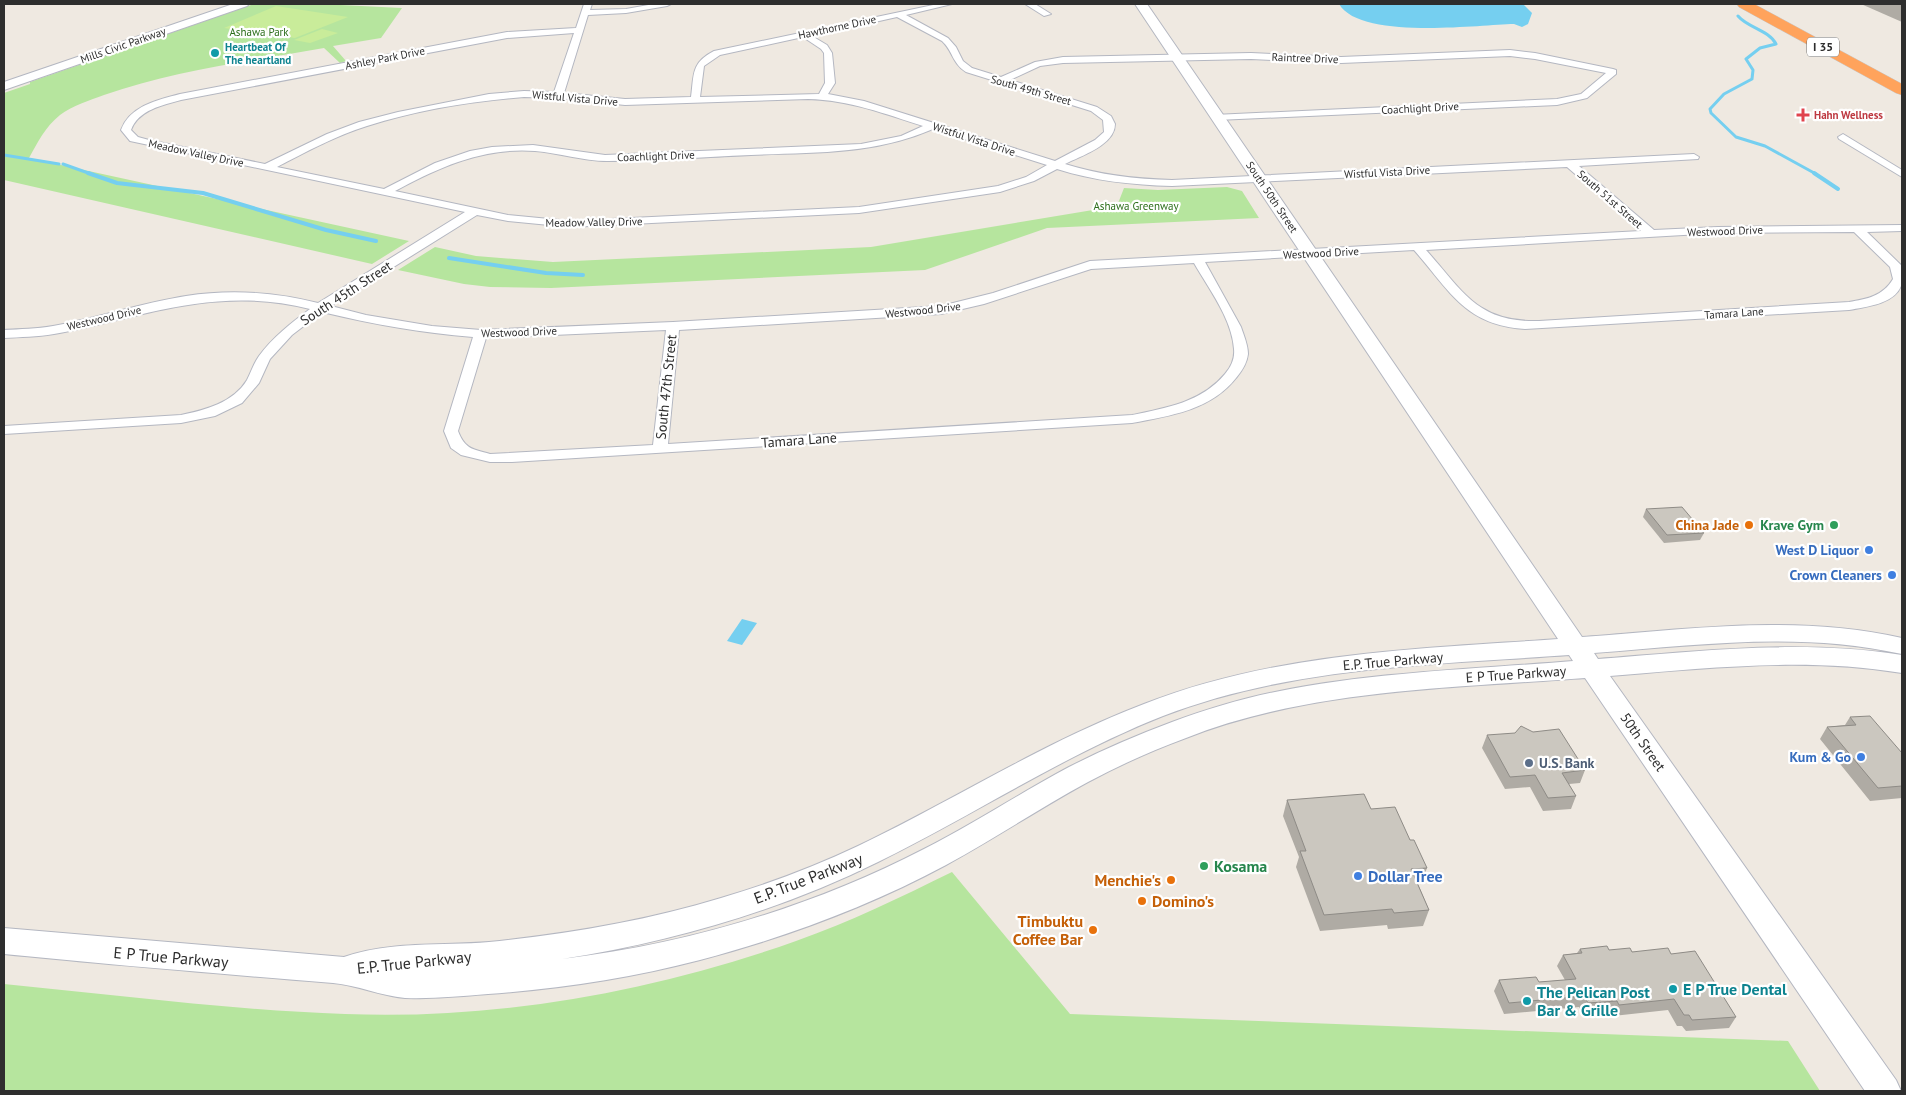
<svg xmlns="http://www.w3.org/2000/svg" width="1906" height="1095" viewBox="0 0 1906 1095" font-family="'PT Sans',sans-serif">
  <rect width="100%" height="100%" fill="#efe9e1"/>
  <g fill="#b6e59e">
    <path d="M254,4h66l82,4 -21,30 -48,8 13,15 -6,2 -16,-15c-73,13 -149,22 -220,47 -14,5 -32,11 -44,20 -15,12 -22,27 -31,43l380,83 -37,23 -368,-84v-87l26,-9v-2z"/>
    <polygon points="1227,187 1242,191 1259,218 1047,228 925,270 551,288 490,287 464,284 398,270 435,247 476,256 553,262 871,247 1117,206 1124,188 1158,190"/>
    <path d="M952,872l118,142 718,27 32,50h-1816v-107c113,11 227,26 341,30 151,6 308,-22 451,-73 54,-19 105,-44 156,-69z"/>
  </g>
  <g fill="#c9ec9a">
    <polygon points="276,6 348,17 295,38 224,28"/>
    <polygon points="322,29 338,33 310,43 294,40"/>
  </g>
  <g fill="#75cff0">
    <path d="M1339,4h184l9,9 -4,11 -6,3 -8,-3c-38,1 -154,16 -175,-20z"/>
    <polygon points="742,619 757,623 742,645 727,641"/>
  </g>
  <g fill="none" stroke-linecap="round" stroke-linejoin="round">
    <g stroke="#75cff0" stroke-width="3">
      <path d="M1738,16c10,12 31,14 38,28l-16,4 -14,11 7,11 -1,9 -28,15 -14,15 1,4 25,24 29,9 51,28"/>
      <polyline points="4,155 59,164"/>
      <polyline points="63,164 91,174"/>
    </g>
    <g stroke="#75cff0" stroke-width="4">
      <polyline points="88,173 117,183 203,193 326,230 376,241"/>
      <polyline points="1814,173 1838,189"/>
      <polyline points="449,258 546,273 583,275"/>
    </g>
    <g stroke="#b4b7c1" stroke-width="2">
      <g id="minor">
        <path d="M584,4h8l-2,6 36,-1 28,-5h17l-4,2 -41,7 -38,2 -24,78 61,6 66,-2c3,-23 0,-34 23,-46l224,-47h14l-46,11 42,23 8,9 7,14 9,7 29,9 34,-15 28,-5 188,-4 90,4 169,-7 25,3 78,16 3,1v4l-29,24 -30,7 -340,15 -3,-1v-4l343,-16 24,-5 25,-21 -71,-14 -25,-3 -169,7 -90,-4 -188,4 -23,3 -30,14 87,27 14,9 4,8c0,21 -34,32 -50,40 35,11 70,15 107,16l522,-26 5,3 -1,2 -119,7 75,64 64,-3 184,-2v6l-35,1 35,34c0,6 2,14 -1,20 -7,18 -35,21 -52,24l-324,19c-60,-4 -75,-38 -111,-79l-209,12 36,65c3,9 7,18 7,27 -1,9 -6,17 -12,24 -25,32 -66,38 -104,45l-620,39h-22l-29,-7 -10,-7 -7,-17 29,-94c-51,-4 -101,-13 -151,-25l-30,23 -22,24 -11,24 -17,20 -27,13 -34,7 -177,11v-8l177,-11c24,-5 52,-12 66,-35 4,-8 7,-17 12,-24 14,-19 32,-33 51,-47 -94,-24 -166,8 -256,25 -16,3 -34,3 -50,4v-8c16,-1 33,-1 49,-4 45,-8 88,-23 133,-30 45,-7 88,-4 132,7l147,-91 -335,-71 -9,-11c9,-24 36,-30 59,-36l327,-62 69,-4zM897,17l45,24c11,10 10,22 24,31l125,39 12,9 1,12 -9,8 -40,21 -191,-60 -36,-7 7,-11 -3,-30 -5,-8 -15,-9zM574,33l-20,59 -30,-1 -35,3 -91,18 -39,10 -32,12 -62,30 -116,-24 -11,-3 -7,-7c7,-20 32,-25 50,-30l326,-62zM803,37l18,12 3,4 1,30 -6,11 -119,3 4,-31 16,-11zM524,97l34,1 67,7 183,-6c41,1 77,15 115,27l-22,10 -40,8 -256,11 -72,-10 -41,2 -22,4 -35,12 -51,26 -107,-22c29,-15 58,-31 90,-41 50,-16 105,-25 157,-29zM933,129l114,36 -21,12 -28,9 -139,21 -289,14 -62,-6 -113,-24c44,-24 89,-44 140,-40 24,2 48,10 72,10 48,0 96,-4 144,-6 64,-3 122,0 182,-26zM1567,167l74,64 -551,30 -97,32 -52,13 -268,16 -192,8 -49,-4 -66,-11 -35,-9 146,-91 31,6 62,6 289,-14 141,-21 34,-11 23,-12c38,12 75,16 115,17zM1854,232l36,35 3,12c-10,17 -26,20 -44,23l-310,19c-62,2 -76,-30 -113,-71l292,-17zM1194,263c15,26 38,56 40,86 1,10 -3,18 -9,25 -23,28 -59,34 -93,41l-464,29 11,-114 262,-16 43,-10 107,-35zM666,330l-13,115 -163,9c-18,-5 -25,-5 -32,-23l28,-93z"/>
        <polygon points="1025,4 1035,4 1051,14 1044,16"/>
        <polygon points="1843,134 1902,170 1902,177 1839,139 1838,137"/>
      </g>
    </g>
    <g stroke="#b4b7c1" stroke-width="2">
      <g id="secondary">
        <polygon points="233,4 249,4 247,6 4,90 4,82"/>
        <path d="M1135,4h12l435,633c108,-8 214,-23 320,1v16c-104,-23 -204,-9 -308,-1l4,6c102,-8 203,-20 304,-4v18c-98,-16 -194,-5 -292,3l286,404 5,11h-36l-280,-413c-132,10 -275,11 -399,60 -33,12 -66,27 -98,44 -48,26 -94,57 -142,83 -76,41 -163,73 -246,95 -69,18 -141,29 -212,34 -27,2 -55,5 -83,4 -24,-2 -48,-13 -72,-15 -110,-9 -220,-18 -329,-29v-26l340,29c45,-16 98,-11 145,-15 78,-8 157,-21 232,-44 47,-14 93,-31 137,-52 96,-46 186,-104 286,-142 132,-52 275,-55 414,-65zM1569,655l4,6c-97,8 -202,11 -298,31 -35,7 -70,18 -103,30 -35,13 -70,28 -103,45 -49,26 -95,57 -145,82 -112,58 -237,95 -362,110 109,-17 217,-48 316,-97 96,-47 186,-107 285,-146 129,-50 271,-51 406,-61z"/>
      </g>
    </g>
    <g stroke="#c9c9c9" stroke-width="1">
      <polygon id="motorway" points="1737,4 1754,4 1902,84 1902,95 1896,93 1739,7"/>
    </g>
    <use href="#minor" fill="#fff" fill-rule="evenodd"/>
    <use href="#secondary" fill="#fff" fill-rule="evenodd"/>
    <use href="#motorway" fill="#ffa35c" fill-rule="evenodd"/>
  </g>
  <g fill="#afaba4">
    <polygon points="1861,4 1902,4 1902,22"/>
    <polygon points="1646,509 1704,533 1700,540 1664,543 1643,517"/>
    <polygon points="1850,717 1902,753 1902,798 1870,801 1820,739 1827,727 1845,725"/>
    <polygon points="1487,735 1585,770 1580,783 1569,784 1576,796 1571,809 1543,811 1530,787 1505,789 1482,748"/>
    <polygon points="1287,800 1371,809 1410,840 1427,868 1421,884 1418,884 1429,910 1423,926 1388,929 1387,925 1320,931 1296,867 1299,857 1283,816"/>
    <polygon points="1580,949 1671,954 1736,1017 1729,1028 1686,1031 1682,1026 1677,1026 1668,1010 1613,1016 1611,1012 1582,1014 1579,1007 1504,1014 1494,991 1499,980 1539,982 1565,980 1557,966 1563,955 1577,953"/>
  </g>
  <g fill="#cbc7bf" stroke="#8e8b86">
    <polygon points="1682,507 1704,533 1667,535 1646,509"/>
    <polygon points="1870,716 1902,753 1902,786 1878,788 1827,727 1856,725 1850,717"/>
    <polygon points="1521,726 1533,732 1559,729 1585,770 1562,773 1576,796 1548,798 1535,775 1510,777 1487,735 1515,733"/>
    <polygon points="1364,794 1371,809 1395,807 1410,840 1414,840 1427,868 1411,869 1429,910 1394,913 1392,909 1324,915 1300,851 1306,851 1287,800"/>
    <polygon points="1607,946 1609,950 1630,948 1632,952 1668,948 1671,954 1695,951 1736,1017 1692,1020 1689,1015 1684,1015 1674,999 1619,1005 1617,1001 1588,1003 1584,996 1509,1003 1499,980 1536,977 1539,982 1576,979 1563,955 1582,953 1580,949"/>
  </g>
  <g fill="#0f9aa8" stroke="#fff" stroke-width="2">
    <circle cx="215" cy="53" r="5"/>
    <circle cx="1673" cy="989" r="5"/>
    <circle cx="1527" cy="1001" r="5"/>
  </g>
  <path fill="#e0444e" stroke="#fff" stroke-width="2" d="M1800.5 107.5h5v5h5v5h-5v5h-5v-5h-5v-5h5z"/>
  <g fill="#e8710a" stroke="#fff" stroke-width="2">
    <circle cx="1749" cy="525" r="5"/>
    <circle cx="1171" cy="880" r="5"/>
    <circle cx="1142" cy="901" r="5"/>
    <circle cx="1093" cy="930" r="5"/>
  </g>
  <g fill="#2e9e5b" stroke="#fff" stroke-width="2">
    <circle cx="1834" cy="525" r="5"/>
    <circle cx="1204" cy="866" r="5"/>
  </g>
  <g fill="#3f7fe0" stroke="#fff" stroke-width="2">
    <circle cx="1869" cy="550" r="5"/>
    <circle cx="1892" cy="575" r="5"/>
    <circle cx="1861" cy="757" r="5"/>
    <circle cx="1358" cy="876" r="5"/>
  </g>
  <circle fill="#5c6f8a" stroke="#fff" stroke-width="2" cx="1529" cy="763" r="5"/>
  <g text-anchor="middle" stroke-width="4.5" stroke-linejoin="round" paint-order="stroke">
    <g font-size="11" fill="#2e2e2e" stroke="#fff">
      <text transform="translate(837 27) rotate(-12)" y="4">Hawthorne Drive</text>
      <text transform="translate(123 45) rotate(-19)" y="4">Mills Civic Parkway</text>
      <text transform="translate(385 58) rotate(-11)" y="4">Ashley Park Drive</text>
      <text transform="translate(1305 58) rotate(2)" y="4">Raintree Drive</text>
      <text transform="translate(1031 90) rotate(16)" y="4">South 49th Street</text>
      <text transform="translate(575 98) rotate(5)" y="4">Wistful Vista Drive</text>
      <text transform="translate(1420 108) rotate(-3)" y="4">Coachlight Drive</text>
      <text transform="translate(974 139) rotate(18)" y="4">Wistful Vista Drive</text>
      <text transform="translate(196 153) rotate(12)" y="4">Meadow Valley Drive</text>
      <text transform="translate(656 156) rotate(-2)" y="4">Coachlight Drive</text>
      <text transform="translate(1387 172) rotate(-3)" y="4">Wistful Vista Drive</text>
      <text transform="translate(1272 197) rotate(56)" y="4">South 50th Street</text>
      <text transform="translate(1610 199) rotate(41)" y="4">South 51st Street</text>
      <text transform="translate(594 222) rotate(-1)" y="4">Meadow Valley Drive</text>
      <text transform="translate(1725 231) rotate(-2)" y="4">Westwood Drive</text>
      <text transform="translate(1321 253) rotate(-3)" y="4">Westwood Drive</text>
      <text transform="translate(923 310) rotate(-6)" y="4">Westwood Drive</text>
      <text transform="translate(1734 313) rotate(-4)" y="4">Tamara Lane</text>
      <text transform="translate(104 318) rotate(-13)" y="4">Westwood Drive</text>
      <text transform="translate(519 332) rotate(-2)" y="4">Westwood Drive</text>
    </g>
    <g font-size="11" fill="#2c6e1b" stroke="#fff">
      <text x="259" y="36">Ashawa Park</text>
      <text x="1136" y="210">Ashawa Greenway</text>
    </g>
    <g font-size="11" font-weight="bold" fill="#0d838f" stroke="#fff" text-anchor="start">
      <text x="225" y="51">Heartbeat Of<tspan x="225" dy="13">The heartland</tspan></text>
    </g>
    <g font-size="11" font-weight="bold" fill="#be3a42" stroke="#fff" text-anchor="start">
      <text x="1814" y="119">Hahn Wellness</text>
    </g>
    <rect fill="#fff" stroke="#6d6d6d" stroke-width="1" x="1807" y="37.5" width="32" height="19" rx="4"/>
    <g font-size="12" font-weight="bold" fill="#2e2e2e">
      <text x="1823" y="51">I 35</text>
    </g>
    <g font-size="14" fill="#2e2e2e" stroke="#fff">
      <text transform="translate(346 293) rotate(-33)" y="5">South 45th Street</text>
      <text transform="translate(666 387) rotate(-84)" y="5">South 47th Street</text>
      <text transform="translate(799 440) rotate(-4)" y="5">Tamara Lane</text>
      <text transform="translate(1393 661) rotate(-5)" y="5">E.P. True Parkway</text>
      <text transform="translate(1516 674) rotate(-4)" y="5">E P True Parkway</text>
      <text transform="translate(1643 742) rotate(55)" y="5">50th Street</text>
    </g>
    <g font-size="14" font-weight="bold" fill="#c56008" stroke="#fff" text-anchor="end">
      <text x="1739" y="530">China Jade</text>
    </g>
    <g font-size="14" font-weight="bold" fill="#27864d" stroke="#fff" text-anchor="end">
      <text x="1824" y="530">Krave Gym</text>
    </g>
    <g font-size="14" font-weight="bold" fill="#366cbe" stroke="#fff" text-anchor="end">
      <text x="1859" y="555">West D Liquor</text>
      <text x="1882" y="580">Crown Cleaners</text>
      <text x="1851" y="762">Kum &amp; Go</text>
    </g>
    <g font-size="14" font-weight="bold" fill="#4e5e75" stroke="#fff" text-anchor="start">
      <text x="1539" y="768">U.S. Bank</text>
    </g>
    <g font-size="16" font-weight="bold" fill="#27864d" stroke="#fff" text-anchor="start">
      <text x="1214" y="872">Kosama</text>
    </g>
    <g font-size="16" font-weight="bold" fill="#366cbe" stroke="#fff" text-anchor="start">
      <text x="1368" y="882">Dollar Tree</text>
    </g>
    <g font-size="16" fill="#2e2e2e" stroke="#fff">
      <text transform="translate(808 878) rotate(-21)" y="6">E.P. True Parkway</text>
      <text transform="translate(171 957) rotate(5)" y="6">E P True Parkway</text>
      <text transform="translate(414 962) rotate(-6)" y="6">E.P. True Parkway</text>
    </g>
    <g font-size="16" font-weight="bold" fill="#c56008" stroke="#fff" text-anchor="end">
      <text x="1161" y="886">Menchie's</text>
      <text x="1152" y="907" text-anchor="start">Domino's</text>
      <text x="1083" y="927">Timbuktu<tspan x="1083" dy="18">Coffee Bar</tspan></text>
    </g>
    <g font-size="16" font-weight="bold" fill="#0d838f" stroke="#fff" text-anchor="start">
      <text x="1683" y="995">E P True Dental</text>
      <text x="1537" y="998">The Pelican Post<tspan x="1537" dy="18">Bar &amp; Grille</tspan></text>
    </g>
  </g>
  <rect width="1906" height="1095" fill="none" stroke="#2e2e2e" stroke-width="10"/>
</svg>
